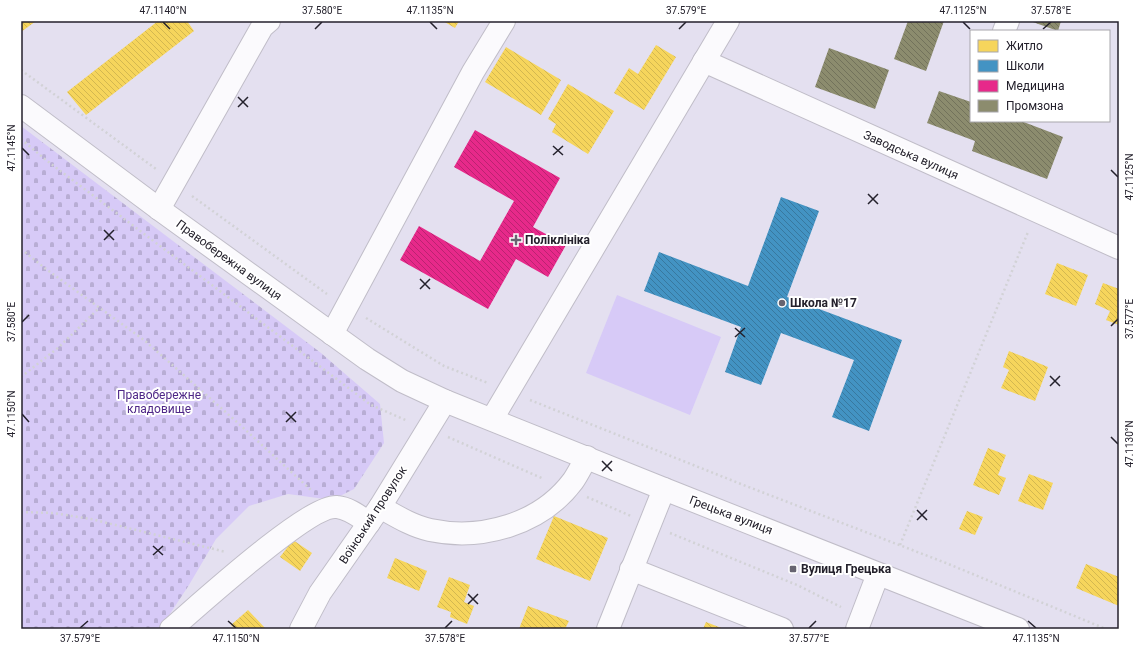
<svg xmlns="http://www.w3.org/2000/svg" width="1140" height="650" viewBox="0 0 1140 650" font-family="Roboto,sans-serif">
  <defs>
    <pattern id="cemetery-stones" width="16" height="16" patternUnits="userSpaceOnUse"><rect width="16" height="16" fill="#d7caf7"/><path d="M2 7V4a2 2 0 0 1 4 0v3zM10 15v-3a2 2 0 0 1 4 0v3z" fill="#b8add4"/></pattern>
    <pattern id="homes-back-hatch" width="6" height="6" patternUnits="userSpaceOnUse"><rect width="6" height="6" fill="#f6d55c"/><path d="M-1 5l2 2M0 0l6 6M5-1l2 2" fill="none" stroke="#d3b750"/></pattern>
    <pattern id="schools-back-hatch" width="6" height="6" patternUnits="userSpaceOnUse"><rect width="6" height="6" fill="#4393c3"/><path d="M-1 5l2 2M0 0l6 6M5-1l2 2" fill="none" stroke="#38789f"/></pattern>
    <pattern id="health-back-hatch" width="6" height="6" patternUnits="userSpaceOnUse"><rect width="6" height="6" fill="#e7298a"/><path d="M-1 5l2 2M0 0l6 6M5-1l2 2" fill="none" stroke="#bb2371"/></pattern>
    <pattern id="industry-back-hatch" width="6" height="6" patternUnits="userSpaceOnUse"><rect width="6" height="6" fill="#8c8c6e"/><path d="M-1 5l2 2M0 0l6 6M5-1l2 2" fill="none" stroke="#72725b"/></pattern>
  </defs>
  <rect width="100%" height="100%" fill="#e4e0f0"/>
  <polygon fill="#d7caf7" points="617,295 721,337 690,415 586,373"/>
  <polygon fill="url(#cemetery-stones)" points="21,126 321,353 380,404 384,443 354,489 332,500 288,494 249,506 216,539 189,585 160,629 21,629"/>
  <g fill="url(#homes-back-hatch)">
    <polygon points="21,21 36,21 21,32"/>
    <polygon points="158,21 187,21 194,31 86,115 67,92"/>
    <polygon points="443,21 459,21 455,28"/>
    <polygon points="656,45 676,57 644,110 614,93 629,68 638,74"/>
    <polygon points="506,47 561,80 541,115 485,82"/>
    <polygon points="568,84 614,111 588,154 552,132 556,124 548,119"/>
    <polygon points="1057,263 1088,275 1076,306 1045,294"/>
    <polygon points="1103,283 1119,289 1119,325 1106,320 1110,311 1095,304"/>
    <polygon points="1009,351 1048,367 1035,401 1001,388 1009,370 1003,367"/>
    <polygon points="988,448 1006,455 998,475 1006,478 999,495 973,485"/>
    <polygon points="1029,474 1053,483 1043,510 1018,501"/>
    <polygon points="967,511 983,517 975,535 959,529"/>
    <polygon points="554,516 608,538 590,581 536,559"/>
    <polygon points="293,540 312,553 300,571 280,557"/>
    <polygon points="395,558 427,571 419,591 387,578"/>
    <polygon points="1086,564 1119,577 1119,606 1076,588"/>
    <polygon points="449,577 470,585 464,602 474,606 467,624 450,617 451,612 437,607"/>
    <polygon points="528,606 569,621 565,629 519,629"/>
    <polygon points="248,610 265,628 264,629 235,629 231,625"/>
    <polygon points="706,622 724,629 703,629"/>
  </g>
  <polygon fill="url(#schools-back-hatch)" points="781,197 819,211 787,297 902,340 869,431 832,417 854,360 781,333 761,385 725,372 741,327 644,291 659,252 748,286"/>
  <polygon fill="url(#health-back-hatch)" points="475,130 560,178 533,227 566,245 548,277 516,259 488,309 400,260 419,226 480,261 514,201 454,167"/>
  <g fill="url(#industry-back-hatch)">
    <polygon points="908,21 944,21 926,71 894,59"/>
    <polygon points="1030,21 1061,21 1058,31"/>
    <polygon points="829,48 889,70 875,109 815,87"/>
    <polygon points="939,91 971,102 971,121 1021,121 1063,137 1047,179 972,151 975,141 927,123"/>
  </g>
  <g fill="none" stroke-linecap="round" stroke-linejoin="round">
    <g stroke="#c0bdc8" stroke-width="24">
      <g id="minor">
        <polyline points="1004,31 1008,21"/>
        <polyline points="704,61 1119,248"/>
        <polyline points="21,106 159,209 367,359 402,381 445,401 664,489 1018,629"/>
        <polyline points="159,209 262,27 269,21"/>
        <polyline points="332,334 473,72 504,21"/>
        <polyline points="492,419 728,21"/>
        <path d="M380,507c16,9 32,19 50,23 52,11 111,-6 143,-49 5,-7 9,-16 14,-24"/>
        <polyline points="631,569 782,629"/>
        <path d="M171,629c26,-22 138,-125 166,-122 12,1 23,10 32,16"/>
        <polyline points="301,629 320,593 380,507 445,401"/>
        <polyline points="608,629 664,489"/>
        <polyline points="857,629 878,574"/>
      </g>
    </g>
    <g stroke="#d2d2d6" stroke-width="2.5" stroke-dasharray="2 3" stroke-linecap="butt">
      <polyline points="21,70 156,169"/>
      <polyline points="21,139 46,160 371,405 408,421"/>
      <polyline points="192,196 327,294"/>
      <polyline points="21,249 46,269 144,340 238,423 312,491"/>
      <polyline points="366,318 444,366 488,383"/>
      <polyline points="21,377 59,347 99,308"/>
      <polyline points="530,400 746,486 946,563 1106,629"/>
      <polyline points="448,437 544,479"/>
      <polyline points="587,497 631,516"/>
      <polyline points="21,512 53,513 91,519 226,552"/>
      <polyline points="670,533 797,585 841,607"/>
      <polyline points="900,545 1028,232"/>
    </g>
    <use href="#minor" stroke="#fbfafd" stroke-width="22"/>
  </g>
  <path fill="none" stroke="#24212c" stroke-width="1.5" d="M163,22l7,7M430,22l7,7M963,22l7,7M315,29l7,-7M679,29l7,-7M1043,29l8,-7M238,97l10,10M238,107l10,-10M553,146l10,9M22,148l7,7M553,155l10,-9M1111,170l7,7M868,194l10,10M868,204l10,-10M104,230l10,10M104,240l10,-10M420,279l10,10M420,289l10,-10M22,322l7,-7M1111,326l7,-7M735,328l10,9M735,337l10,-9M1050,376l10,10M1050,386l10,-10M286,412l10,10M22,414l7,8M286,422l10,-10M1111,437l7,7M602,461l10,10M602,471l10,-10M917,510l10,10M917,520l10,-10M153,546l10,9M153,555l10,-9M468,594l10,10M468,604l10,-10M228,621l8,7M1028,621l8,7M80,628l8,-7M445,628l7,-7M809,628l7,-7"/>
  <g fill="#676471" stroke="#fff" stroke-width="1.5">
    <path d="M514 234h4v4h4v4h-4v4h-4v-4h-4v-4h4z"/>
    <circle cx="782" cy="303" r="4"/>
    <rect x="789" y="565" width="8" height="8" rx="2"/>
  </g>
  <g text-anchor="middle" stroke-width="4" stroke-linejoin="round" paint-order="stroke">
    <g font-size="12" fill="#24212c" stroke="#fff">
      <text transform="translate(911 155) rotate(24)" y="4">Заводська вулиця</text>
      <text transform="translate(229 260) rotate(36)" y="4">Правобережна вулиця</text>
      <text transform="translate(373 515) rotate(-57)" y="4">Воїнський провулок</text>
      <text transform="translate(731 515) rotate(21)" y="4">Грецька вулиця</text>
    </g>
    <g font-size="12" font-weight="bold" fill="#24212c" stroke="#fff" text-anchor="start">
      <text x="525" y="244">Поліклініка</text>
      <text x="790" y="307">Школа №17</text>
      <text x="801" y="573">Вулиця Грецька</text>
    </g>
    <g font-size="12" fill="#4e2787" stroke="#fff">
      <text x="159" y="399">Правобережне<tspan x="159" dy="14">кладовище</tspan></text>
    </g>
  </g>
  <rect width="1140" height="650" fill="none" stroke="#ffffff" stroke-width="44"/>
  <rect x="970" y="30" width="140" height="92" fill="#ffffff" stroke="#a7a6ab"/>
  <rect x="978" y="40" width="20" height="12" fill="#f6d55c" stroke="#a7a6ab"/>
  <text x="1006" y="50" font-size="12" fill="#24212c">Житло</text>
  <rect x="978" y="60" width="20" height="12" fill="#4393c3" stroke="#a7a6ab"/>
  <text x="1006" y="70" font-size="12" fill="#24212c">Школи</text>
  <rect x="978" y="80" width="20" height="12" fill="#e7298a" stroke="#a7a6ab"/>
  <text x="1006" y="90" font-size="12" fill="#24212c">Медицина</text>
  <rect x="978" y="100" width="20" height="12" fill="#8c8c6e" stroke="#a7a6ab"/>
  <text x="1006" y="110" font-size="12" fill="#24212c">Промзона</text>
  <rect x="22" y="22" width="1096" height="606" fill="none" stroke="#24212c" stroke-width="1.5"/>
  <g font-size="10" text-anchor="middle" fill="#24212c">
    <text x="163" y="14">47.1140°N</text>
    <text x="322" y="14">37.580°E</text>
    <text x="430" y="14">47.1135°N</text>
    <text x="686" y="14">37.579°E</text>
    <text x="963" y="14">47.1125°N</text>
    <text x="1051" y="14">37.578°E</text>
    <text transform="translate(11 148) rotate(-90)" y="4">47.1145°N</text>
    <text transform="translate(1129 177) rotate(-90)" y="4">47.1125°N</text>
    <text transform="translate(1129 319) rotate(-90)" y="4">37.577°E</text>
    <text transform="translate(11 322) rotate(-90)" y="4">37.580°E</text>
    <text transform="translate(11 414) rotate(-90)" y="4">47.1150°N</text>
    <text transform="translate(1129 444) rotate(-90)" y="4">47.1130°N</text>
    <text x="80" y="642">37.579°E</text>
    <text x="236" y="642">47.1150°N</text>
    <text x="445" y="642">37.578°E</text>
    <text x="809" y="642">37.577°E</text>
    <text x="1036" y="642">47.1135°N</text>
  </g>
</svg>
